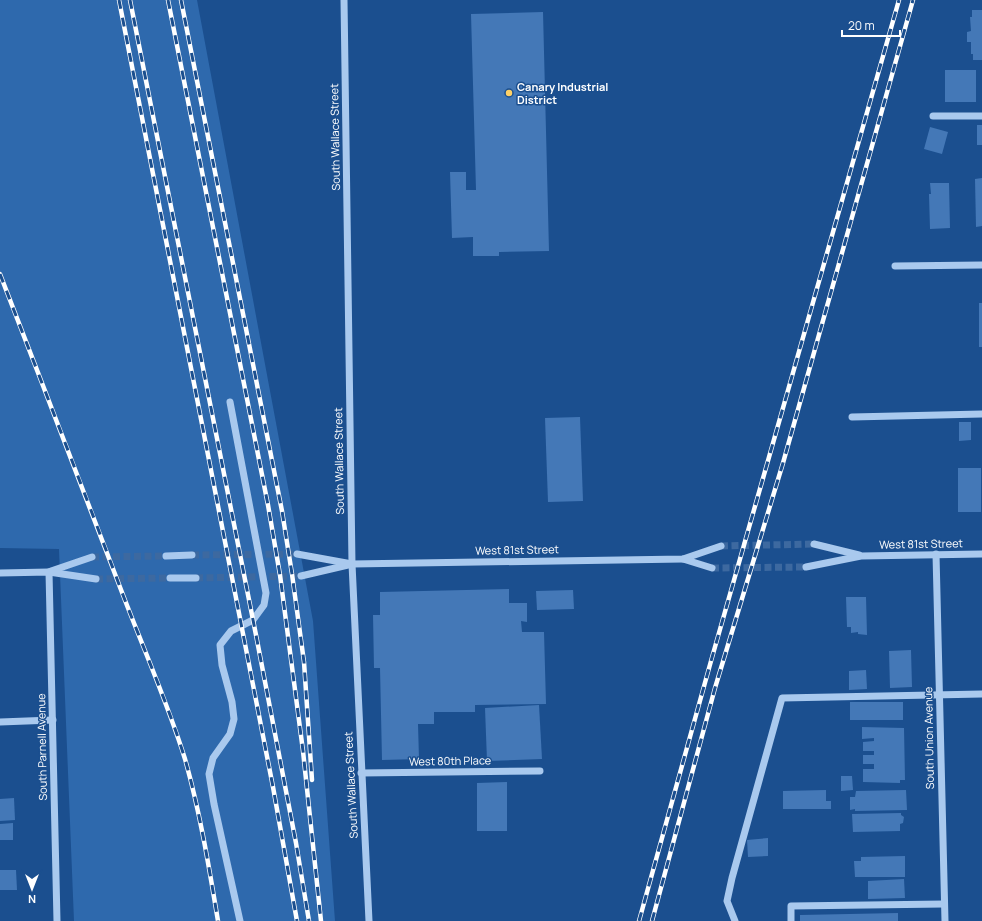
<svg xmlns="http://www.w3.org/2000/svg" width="982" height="921" viewBox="0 0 982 921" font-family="Manrope,sans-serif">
  <rect width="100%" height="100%" fill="#1b4f8f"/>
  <polygon fill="#2e69ad" points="0,0 197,0 313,621 335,921 74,921 59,549 0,548"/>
  <g fill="#4478b7">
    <polygon points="972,10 982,10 982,60 973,60 973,54 971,54 971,42 967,42 967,32 971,31 970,17 972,17"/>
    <polygon points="543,12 549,251 499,252 499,256 473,256 473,237 452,238 450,172 466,172 466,190 476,190 471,14"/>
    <rect x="945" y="70" width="31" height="32"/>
    <rect x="977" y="125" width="5" height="20"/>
    <polygon points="930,127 948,132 942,154 924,149"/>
    <polygon points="982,178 982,226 976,227 975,179"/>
    <polygon points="930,183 949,183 950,228 930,229 929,194 931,194"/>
    <rect x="979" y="303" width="3" height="44"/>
    <polygon points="580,417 583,501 548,502 545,418"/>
    <polygon points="959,422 971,422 971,440 959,441"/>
    <rect x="958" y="468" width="23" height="44"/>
    <polygon points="509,589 509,603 527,603 527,622 521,621 522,632 544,632 546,704 475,705 475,712 434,712 434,724 418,724 419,759 382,760 380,668 374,668 373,615 380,615 380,592"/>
    <polygon points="573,590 574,609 537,610 536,591"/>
    <polygon points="846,597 866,597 867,635 858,634 858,632 851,633 851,627 847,627"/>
    <polygon points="911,650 912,687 890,688 889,651"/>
    <polygon points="866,670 867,689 849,690 849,671"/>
    <rect x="850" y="702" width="53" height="18"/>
    <polygon points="539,705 542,759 487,761 485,708"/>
    <polygon points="862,727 904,728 905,780 900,780 900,783 863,782 863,769 874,769 874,764 863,764 863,755 874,755 874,751 863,751 863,742 874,741 874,738 862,739"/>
    <polygon points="841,776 852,776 853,790 841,791"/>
    <polygon points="507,782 507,831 477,831 477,783"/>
    <polygon points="826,790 826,801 831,801 831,809 783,809 783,791"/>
    <polygon points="906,790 907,810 855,811 855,809 850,810 850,797 855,797 856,791"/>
    <polygon points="14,798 15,820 0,821 0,799"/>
    <polygon points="901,813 901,815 904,817 903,823 900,824 900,831 853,832 852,814"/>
    <polygon points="13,823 13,840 0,840 0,824"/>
    <polygon points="768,838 768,856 748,857 747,840"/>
    <polygon points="905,856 905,877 855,877 854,861 861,861 861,857"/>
    <polygon points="0,870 16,870 17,890 0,890"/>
    <polygon points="904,879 905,898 868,899 868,881"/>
    <polygon points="898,913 898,921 800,921 800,915"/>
  </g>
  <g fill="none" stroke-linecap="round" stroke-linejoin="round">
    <g stroke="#3d69a0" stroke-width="7" stroke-dasharray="7 3.5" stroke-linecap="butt">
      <polyline points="721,546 814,544"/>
      <polyline points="192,555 297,554"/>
      <polyline points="92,557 166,556"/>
      <polyline points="712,568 806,567"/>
      <polyline points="196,578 301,576"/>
      <polyline points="96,579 170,578"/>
    </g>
    <g stroke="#a9c9ee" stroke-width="7">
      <polyline points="344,0 352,564 369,921"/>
      <polyline points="933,116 982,116"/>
      <polyline points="895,266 982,265"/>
      <polyline points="230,402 266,593 264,605 253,620 231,631 220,645 222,665 232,702 234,719 230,734 213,758 209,774 214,804 240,921"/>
      <polyline points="852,417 982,414"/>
      <polyline points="814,544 859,555"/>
      <polyline points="297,554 352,564 683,559 721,546"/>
      <polyline points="936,554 945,921"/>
      <polyline points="166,556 192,555"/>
      <polyline points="683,559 712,568"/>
      <polyline points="806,567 861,556 982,554"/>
      <polyline points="51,571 92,557"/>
      <polyline points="49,572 57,921"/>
      <polyline points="0,573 49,572 96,579"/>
      <polyline points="301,576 348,565"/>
      <polyline points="170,578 196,578"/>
      <polyline points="0,722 53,720"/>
      <polyline points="361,773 540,771"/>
      <polyline points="735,921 727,901 732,878 782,698 982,694"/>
      <polyline points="791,921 791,906 944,904"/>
    </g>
    <g stroke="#fff" stroke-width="4.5">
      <g id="rail">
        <polyline points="119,0 273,787 297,921"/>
        <polyline points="130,0 256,635 296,843 309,921"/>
        <polyline points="168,0 268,505 280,575 303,751 321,921"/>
        <polyline points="181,0 282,511 292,574 304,662 312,780"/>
        <path d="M0,274c41,107 83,214 123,321 21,55 45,109 62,164 15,53 24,108 33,162"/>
        <polyline points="639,921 711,661 899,0"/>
        <polyline points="652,921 715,688 783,463 913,0"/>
      </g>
    </g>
    <use href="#rail" stroke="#1b4f8f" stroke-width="3" stroke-dasharray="9" stroke-linecap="butt"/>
  </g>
  <circle fill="#ffd166" stroke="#1b4f8f" stroke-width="1.5" cx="509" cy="93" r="4"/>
  <g text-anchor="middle" stroke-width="3" stroke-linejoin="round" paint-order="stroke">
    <g font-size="11" font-weight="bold" fill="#fff" stroke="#1b4f8f" text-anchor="start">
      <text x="517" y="91">Canary Industrial<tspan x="517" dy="13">District</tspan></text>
    </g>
    <g font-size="11" fill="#fff" stroke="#1b4f8f">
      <text transform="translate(335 137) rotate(-91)" y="4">South Wallace Street</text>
      <text transform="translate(339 461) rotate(-91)" y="4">South Wallace Street</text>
      <text transform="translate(921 544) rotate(-1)" y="4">West 81st Street</text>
      <text transform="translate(517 550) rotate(-1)" y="4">West 81st Street</text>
      <text transform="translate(929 738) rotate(-91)" y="4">South Union Avenue</text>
      <text transform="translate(42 747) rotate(-91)" y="4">South Parnell Avenue</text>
      <text transform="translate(450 761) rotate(-1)" y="4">West 80th Place</text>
      <text transform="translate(351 785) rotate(-93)" y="4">South Wallace Street</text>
    </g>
  </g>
  <g transform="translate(32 889) rotate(180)" stroke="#1b4f8f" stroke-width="3" paint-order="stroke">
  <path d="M0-3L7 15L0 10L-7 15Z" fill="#ffffff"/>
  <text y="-6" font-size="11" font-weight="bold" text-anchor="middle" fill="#ffffff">N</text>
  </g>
  <path d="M842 30v6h58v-6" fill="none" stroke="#ffffff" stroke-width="2"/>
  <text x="848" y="30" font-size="12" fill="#ffffff" stroke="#1b4f8f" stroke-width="3" paint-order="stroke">20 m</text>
</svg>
